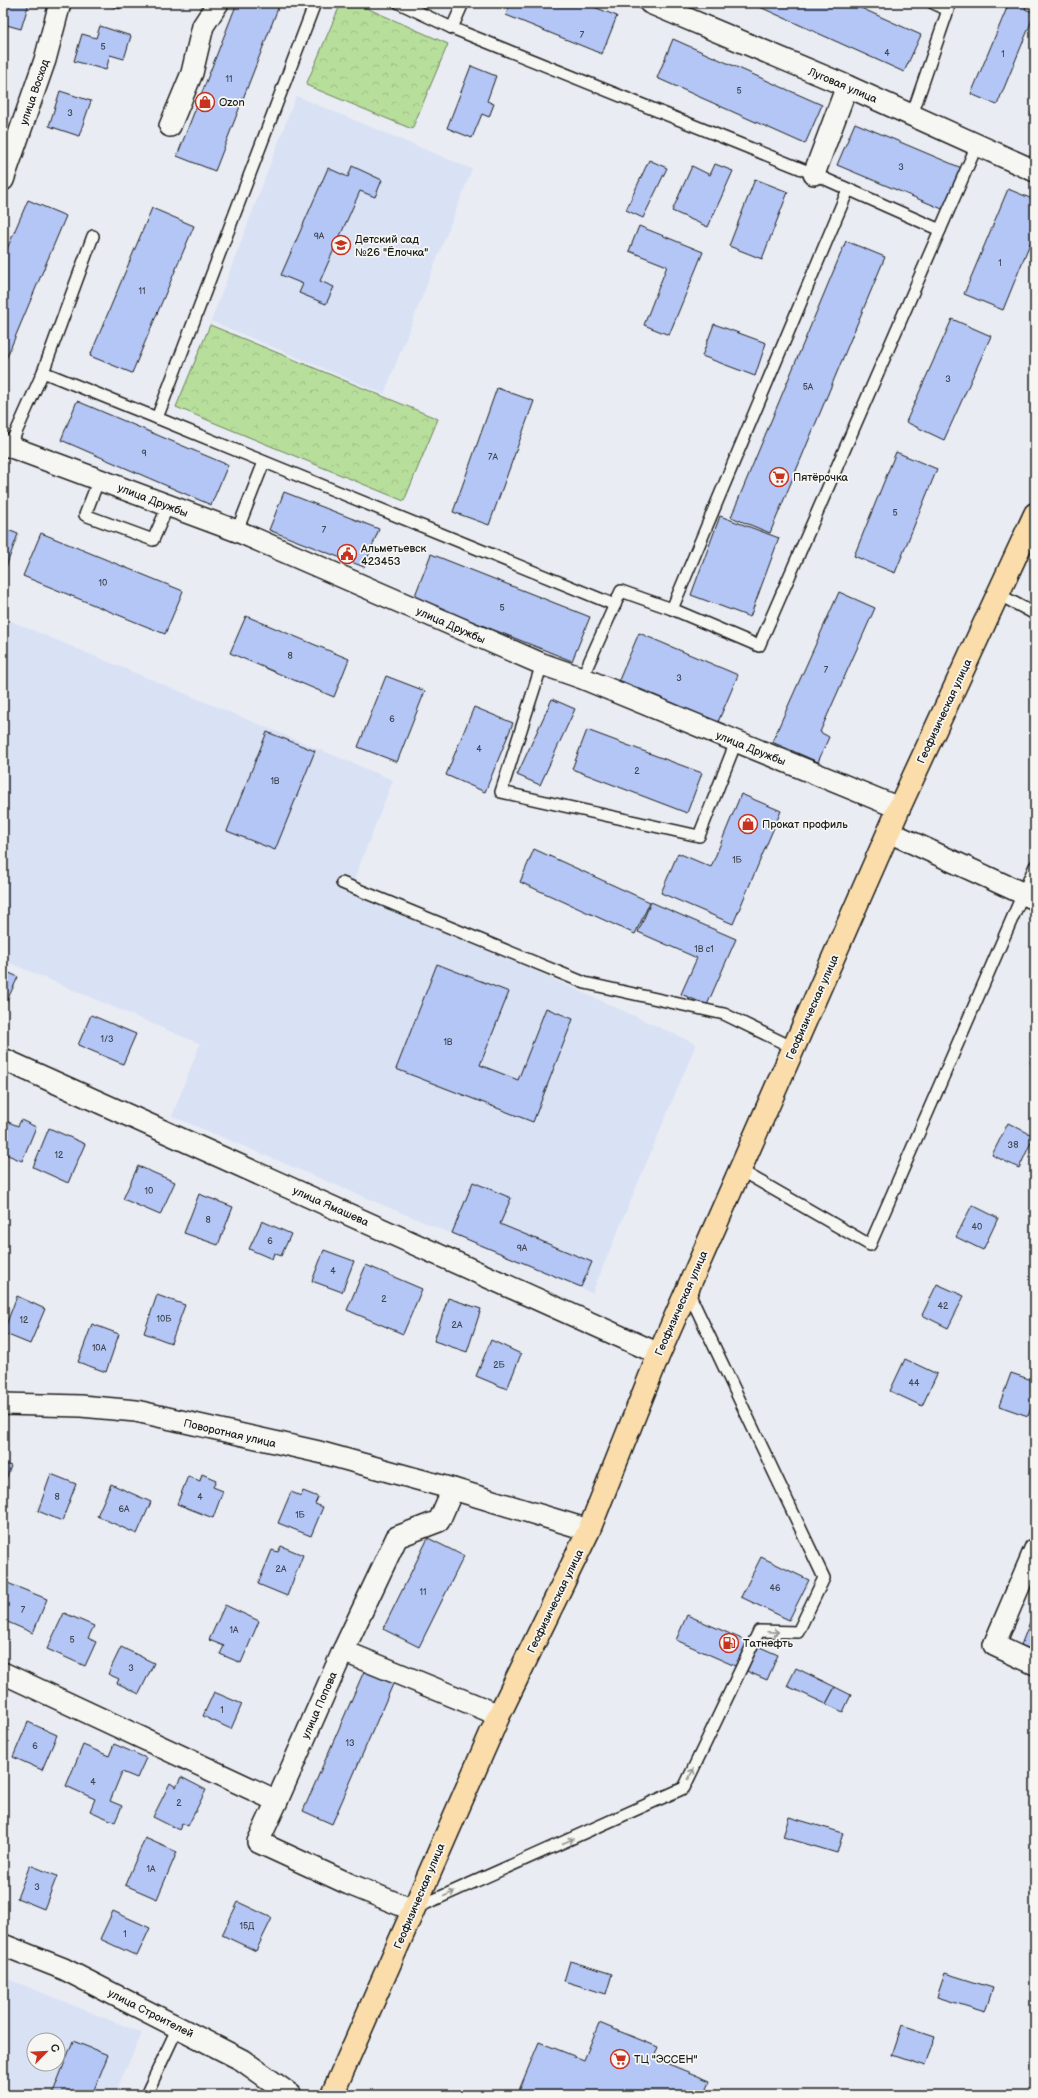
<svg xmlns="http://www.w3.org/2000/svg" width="1038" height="2098" viewBox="0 0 1038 2098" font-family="'Balsamiq Sans',sans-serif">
  <defs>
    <pattern id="forest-crowns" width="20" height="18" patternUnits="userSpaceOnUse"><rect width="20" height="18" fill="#b7df9b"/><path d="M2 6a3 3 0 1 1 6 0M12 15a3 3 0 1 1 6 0" fill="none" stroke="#9dbf85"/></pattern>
  </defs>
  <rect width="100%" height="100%" fill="#e9ecf3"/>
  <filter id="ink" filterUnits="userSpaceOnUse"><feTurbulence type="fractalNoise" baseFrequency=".025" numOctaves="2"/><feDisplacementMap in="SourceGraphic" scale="8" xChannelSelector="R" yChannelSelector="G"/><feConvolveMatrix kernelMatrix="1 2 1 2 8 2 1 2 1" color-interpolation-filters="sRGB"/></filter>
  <g filter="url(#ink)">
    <g fill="#d9e1f4" fill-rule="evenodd">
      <polygon points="296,96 472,169 384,394 211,321"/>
      <polygon points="3,618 393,780 351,887 696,1044 592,1293 172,1116 200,1044 3,960"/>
      <path d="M3,1977l139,56 -28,62h-111zM34,2040h24v24h-24z"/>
    </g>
    <g fill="url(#forest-crowns)" stroke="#6a7e5c">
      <polygon points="341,3 355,3 448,44 412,129 306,85"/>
      <polygon points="210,325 438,419 404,501 176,407"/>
    </g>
    <g fill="#b3c6f5" stroke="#1c1c1c">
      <polygon points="3,3 29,3 21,29 3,24"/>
      <polygon points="102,3 122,3 120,9"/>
      <polygon points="237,3 280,3 215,171 177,156"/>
      <polygon points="510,3 584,3 617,16 602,54 506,15"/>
      <polygon points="751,3 850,3 921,35 904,72"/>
      <polygon points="1009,3 1027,3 1025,9 1035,13 997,105 971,94"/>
      <polygon points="100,26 131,36 124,59 110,55 106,70 74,61 82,34 96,38"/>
      <polygon points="673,39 822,105 805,144 657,78"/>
      <polygon points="471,66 496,76 487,101 494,104 489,117 482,114 472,138 447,128"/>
      <polygon points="60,91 91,101 79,136 49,126"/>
      <polygon points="1035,104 1035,116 1031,114"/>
      <polygon points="855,123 964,169 947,211 837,165"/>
      <polygon points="649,160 667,168 643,218 626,210"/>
      <polygon points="715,164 733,171 708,227 672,211 692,166 710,175"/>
      <polygon points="352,166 382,180 375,197 360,191 320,281 334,287 326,304 299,293 303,284 281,275 328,168 348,177"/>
      <polygon points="755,179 788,192 762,259 729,246"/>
      <polygon points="1008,189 1035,200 1035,231 1003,310 964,294"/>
      <polygon points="28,200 66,216 3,366 3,258"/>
      <polygon points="152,208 194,226 132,373 90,356"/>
      <polygon points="639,226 703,252 669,335 644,325 667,266 629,251"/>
      <polygon points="846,241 885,257 770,533 731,517"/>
      <polygon points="952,319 991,336 944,440 906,422"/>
      <polygon points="714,324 766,343 755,376 702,356"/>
      <polygon points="497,388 534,401 489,525 453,512"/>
      <polygon points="77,401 228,465 211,505 61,440"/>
      <polygon points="896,452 937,469 895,573 854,556"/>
      <polygon points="284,492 379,529 364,567 269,530"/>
      <polygon points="720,516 779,538 750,617 691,595"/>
      <polygon points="3,528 18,534 3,575"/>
      <polygon points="41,533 183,591 165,634 23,576"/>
      <polygon points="431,554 590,617 572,661 414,598"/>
      <polygon points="839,592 875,608 820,732 829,737 818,762 772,742"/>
      <polygon points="246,616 349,659 334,697 230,653"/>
      <polygon points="639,633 738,675 718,722 619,680"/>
      <polygon points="386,676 425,691 397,762 358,747"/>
      <polygon points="552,699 575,709 540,785 517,775"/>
      <polygon points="474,707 513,723 485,792 446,775"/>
      <polygon points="587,730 702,773 687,813 572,769"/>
      <polygon points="267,732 315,751 275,850 227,831"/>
      <polygon points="741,794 781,811 733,924 661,893 678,853 711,867"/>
      <polygon points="534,849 650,902 635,934 520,882"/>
      <polygon points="651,902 736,939 707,1005 681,994 697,958 638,932"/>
      <polygon points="437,964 509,992 480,1065 518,1080 546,1008 573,1019 533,1122 396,1069"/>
      <polygon points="3,970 18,977 3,1009"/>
      <polygon points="91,1015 136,1034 123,1064 78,1045"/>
      <polygon points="1035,1051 1035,1065 1030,1063"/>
      <polygon points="21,1120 36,1127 22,1161 3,1153 5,1149 3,1149 3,1128 6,1121 18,1126"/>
      <polygon points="1008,1123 1034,1136 1019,1168 992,1155"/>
      <polygon points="49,1128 85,1144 68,1183 33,1167"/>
      <polygon points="138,1166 175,1182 160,1215 123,1199"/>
      <polygon points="473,1182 511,1198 500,1224 592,1262 581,1287 452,1233"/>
      <polygon points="199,1194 233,1207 218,1245 184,1233"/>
      <polygon points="972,1205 998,1218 983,1250 956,1237"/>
      <polygon points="262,1221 291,1234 281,1256 274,1253 272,1259 249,1249"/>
      <polygon points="324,1250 354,1261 342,1292 312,1281"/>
      <polygon points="366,1265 422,1289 403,1334 347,1310"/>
      <polygon points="937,1284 964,1296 948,1328 922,1315"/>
      <polygon points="157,1295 185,1305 171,1343 144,1333"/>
      <polygon points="17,1296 45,1309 30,1344 3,1333"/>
      <polygon points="448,1298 481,1309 467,1352 434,1341"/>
      <polygon points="92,1324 119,1334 106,1372 78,1362"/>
      <polygon points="491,1340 521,1354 507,1389 476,1376"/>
      <polygon points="905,1359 937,1374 922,1406 890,1391"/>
      <polygon points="1011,1373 1035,1381 1035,1397 1028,1416 999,1406"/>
      <polygon points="3,1463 11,1466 3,1487"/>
      <polygon points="51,1474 76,1484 62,1521 38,1511"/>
      <polygon points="202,1474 216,1480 213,1487 223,1491 213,1518 177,1504 188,1476 200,1481"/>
      <polygon points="111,1484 151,1502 137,1534 97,1516"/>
      <polygon points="303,1491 318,1497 315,1504 323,1507 311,1536 278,1523 291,1492 301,1496"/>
      <polygon points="428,1538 464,1556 419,1647 383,1629"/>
      <polygon points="281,1546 303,1555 287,1596 258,1584 272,1550 278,1552"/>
      <polygon points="761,1557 809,1580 789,1620 741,1597"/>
      <polygon points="5,1582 47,1599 33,1633 3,1620 3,1588"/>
      <polygon points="225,1605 259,1621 241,1663 220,1654 224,1646 209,1640"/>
      <polygon points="1035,1609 1035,1651 1021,1645"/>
      <polygon points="64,1613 94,1626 88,1638 96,1642 85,1666 47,1649"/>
      <polygon points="687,1615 778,1655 767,1680 676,1640"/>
      <polygon points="121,1647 154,1663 139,1694 117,1683 119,1679 108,1674"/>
      <polygon points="368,1662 397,1675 332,1824 303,1811"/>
      <polygon points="796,1668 835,1687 826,1704 787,1686"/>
      <polygon points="835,1687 851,1695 843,1712 826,1704"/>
      <polygon points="214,1692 242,1704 231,1729 203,1716"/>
      <polygon points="28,1722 57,1735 42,1770 13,1757"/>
      <polygon points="114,1744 146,1758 137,1778 122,1772 110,1801 122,1806 115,1822 90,1811 95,1799 66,1786 83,1745 109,1756"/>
      <polygon points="181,1777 206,1790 188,1826 182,1823 179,1830 153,1817 170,1783 176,1787"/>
      <polygon points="789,1817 843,1833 837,1853 783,1837"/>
      <polygon points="145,1838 177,1852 157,1899 125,1885"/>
      <polygon points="30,1865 57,1876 44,1909 17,1898"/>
      <polygon points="238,1902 272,1918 256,1951 222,1935"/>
      <polygon points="113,1911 150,1928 137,1956 100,1939"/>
      <polygon points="570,1961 612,1974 606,1994 564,1981"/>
      <polygon points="945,1973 993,1988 985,2012 937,1997"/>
      <polygon points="599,2023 658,2047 654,2058 710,2081 704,2095 546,2095 542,2093 541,2095 517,2095 539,2042 584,2060"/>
      <polygon points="902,2025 935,2036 925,2066 892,2055"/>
      <polygon points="73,2041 108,2055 92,2095 52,2095"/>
    </g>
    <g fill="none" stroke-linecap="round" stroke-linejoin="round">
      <g stroke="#1c1c1c" stroke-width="14">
        <g id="lane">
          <polyline points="315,3 157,418 615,605"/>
          <polyline points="399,3 452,28 463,3"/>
          <polyline points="452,28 814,174 940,230"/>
          <polyline points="912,115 948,10 933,3"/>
          <polyline points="43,372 93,236"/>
          <polyline points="10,446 43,372 157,418"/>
          <polyline points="99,479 85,515 153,540 168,506"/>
          <polyline points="237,531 264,462"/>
          <polyline points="998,594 1035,614"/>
          <polyline points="672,609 848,190"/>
          <polyline points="542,664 501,792 699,836 736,742"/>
          <polyline points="582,678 621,591 672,609 759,646 977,145"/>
          <polyline points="342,883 585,983 724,1014 794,1048"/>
          <polyline points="740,1170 870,1245 1035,866"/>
          <polyline points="416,1908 684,1788 759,1631 798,1632 824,1578 687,1289"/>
          <polyline points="146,2095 178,2027"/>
        </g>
      </g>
      <g stroke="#1c1c1c" stroke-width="24">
        <g id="street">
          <polyline points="650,3 847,86 1035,171"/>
          <polyline points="170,126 192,73 203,26 218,3"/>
          <polyline points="814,174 847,86"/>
          <polyline points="3,180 45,60 60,3"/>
          <polyline points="3,444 237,531 542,664 582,678 899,808"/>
          <polyline points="889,832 1035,899"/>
          <polyline points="3,1059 659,1354"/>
          <polyline points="3,1404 81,1406 136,1411 319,1452 453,1489"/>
          <polyline points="1035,1549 994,1645 1035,1664"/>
          <polyline points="343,1651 499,1715"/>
          <polyline points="3,1673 277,1801 343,1651 397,1537 439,1521 453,1489 589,1530"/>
          <polyline points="277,1801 258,1842 349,1884 413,1910"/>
          <polyline points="3,1945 64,1969 242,2060 291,2095"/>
        </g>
      </g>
      <g stroke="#1c1c1c" stroke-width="25">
        <polyline id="primary" points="332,2095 499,1715 589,1530 659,1354 899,808 1035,514"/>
      </g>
      <use href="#lane" stroke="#f6f6f2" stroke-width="11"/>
      <use href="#street" stroke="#f6f6f2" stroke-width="21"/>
      <use href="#primary" stroke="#faddab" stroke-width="22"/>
    </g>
    <defs><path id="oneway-shaft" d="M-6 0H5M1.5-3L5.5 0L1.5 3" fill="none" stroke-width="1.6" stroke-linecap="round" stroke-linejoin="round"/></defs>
    <g stroke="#949492">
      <use href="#oneway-shaft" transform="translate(773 1632) rotate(2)"/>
      <use href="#oneway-shaft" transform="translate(691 1774) rotate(-64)"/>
      <use href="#oneway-shaft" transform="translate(568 1841) rotate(-24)"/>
      <use href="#oneway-shaft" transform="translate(449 1894) rotate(-24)"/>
    </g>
  </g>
  <defs>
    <g id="shop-ring" transform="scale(1)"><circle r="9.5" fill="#f6f6f2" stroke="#c8321e" stroke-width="1.5"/><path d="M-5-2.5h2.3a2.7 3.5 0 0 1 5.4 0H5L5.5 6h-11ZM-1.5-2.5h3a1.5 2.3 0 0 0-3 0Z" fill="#c8321e"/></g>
    <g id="school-ring" transform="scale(1)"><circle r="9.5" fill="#f6f6f2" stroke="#c8321e" stroke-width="1.5"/><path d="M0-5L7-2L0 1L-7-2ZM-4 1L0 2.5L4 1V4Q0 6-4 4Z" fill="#c8321e"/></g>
    <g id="supermarket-ring" transform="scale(1)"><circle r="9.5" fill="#f6f6f2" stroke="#c8321e" stroke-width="1.5"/><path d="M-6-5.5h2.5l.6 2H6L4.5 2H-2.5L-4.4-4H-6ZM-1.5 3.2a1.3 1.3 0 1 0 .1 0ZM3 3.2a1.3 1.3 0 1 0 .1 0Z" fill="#c8321e"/></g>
    <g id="civic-ring" transform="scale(1)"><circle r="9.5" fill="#f6f6f2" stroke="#c8321e" stroke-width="1.5"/><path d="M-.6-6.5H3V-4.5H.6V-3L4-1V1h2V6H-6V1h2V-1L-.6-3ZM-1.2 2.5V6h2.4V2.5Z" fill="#c8321e"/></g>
    <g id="fuel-ring" transform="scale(1)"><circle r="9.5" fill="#f6f6f2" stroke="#c8321e" stroke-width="1.5"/><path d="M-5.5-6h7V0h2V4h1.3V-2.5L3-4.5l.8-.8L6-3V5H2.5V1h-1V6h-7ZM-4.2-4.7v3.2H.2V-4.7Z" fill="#c8321e"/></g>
  </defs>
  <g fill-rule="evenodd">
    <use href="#shop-ring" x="205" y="102"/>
    <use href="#school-ring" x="341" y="245"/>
    <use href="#supermarket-ring" x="779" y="477"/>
    <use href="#civic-ring" x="347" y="554"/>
    <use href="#shop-ring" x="748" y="824"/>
    <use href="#fuel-ring" x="729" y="1643"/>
    <use href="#supermarket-ring" x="620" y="2059"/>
  </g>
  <g text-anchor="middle" stroke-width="3.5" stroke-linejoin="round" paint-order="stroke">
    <g font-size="9" fill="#424652">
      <text x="582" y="38">7</text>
      <text x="103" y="50">5</text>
      <text x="887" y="56">4</text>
      <text x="1003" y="57">1</text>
      <text x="229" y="82">11</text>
      <text x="739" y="94">5</text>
      <text x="70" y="116">3</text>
      <text x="901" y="170">3</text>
      <text x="319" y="239">9А</text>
      <text x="1000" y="266">1</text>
      <text x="142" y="294">11</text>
      <text x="948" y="382">3</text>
      <text x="808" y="390">5А</text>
      <text x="144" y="456">9</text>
      <text x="493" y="460">7А</text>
      <text x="895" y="516">5</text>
      <text x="324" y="533">7</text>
      <text x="103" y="586">10</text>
      <text x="502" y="611">5</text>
      <text x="290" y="659">8</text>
      <text x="826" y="673">7</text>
      <text x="679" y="681">3</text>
      <text x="392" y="722">6</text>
      <text x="479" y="752">4</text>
      <text x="637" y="774">2</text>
      <text x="275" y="784">1В</text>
      <text x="737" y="863">1Б</text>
      <text x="704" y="952">1В с1</text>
      <text x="107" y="1042">1/3</text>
      <text x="448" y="1045">1В</text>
      <text x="1013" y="1148">38</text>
      <text x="59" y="1158">12</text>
      <text x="149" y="1194">10</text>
      <text x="208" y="1223">8</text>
      <text x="977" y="1230">40</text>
      <text x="270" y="1244">6</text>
      <text x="522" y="1251">9А</text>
      <text x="333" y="1274">4</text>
      <text x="384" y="1302">2</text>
      <text x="943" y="1309">42</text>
      <text x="164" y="1322">10Б</text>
      <text x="24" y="1323">12</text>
      <text x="457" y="1328">2А</text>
      <text x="99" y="1351">10А</text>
      <text x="499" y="1368">2Б</text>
      <text x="914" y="1386">44</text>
      <text x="57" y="1500">8</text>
      <text x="200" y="1500">4</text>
      <text x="124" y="1512">6А</text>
      <text x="300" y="1518">1Б</text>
      <text x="281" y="1572">2А</text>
      <text x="775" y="1591">46</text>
      <text x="423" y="1595">11</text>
      <text x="23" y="1613">7</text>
      <text x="234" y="1633">1А</text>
      <text x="72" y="1643">5</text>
      <text x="131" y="1671">3</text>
      <text x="222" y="1713">1</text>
      <text x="350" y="1746">13</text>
      <text x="35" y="1749">6</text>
      <text x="93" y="1785">4</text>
      <text x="179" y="1806">2</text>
      <text x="151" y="1872">1А</text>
      <text x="37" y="1890">3</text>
      <text x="247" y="1929">15Д</text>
      <text x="125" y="1937">1</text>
    </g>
    <g font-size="11" fill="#1c1c1c" stroke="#f6f6f2">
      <text transform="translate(843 85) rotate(23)" y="4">Луговая улица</text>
      <text transform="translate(34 92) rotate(-71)" y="4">улица Восход</text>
      <text transform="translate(153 500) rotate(21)" y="4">улица Дружбы</text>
      <text transform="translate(451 625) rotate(24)" y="4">улица Дружбы</text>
      <text transform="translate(944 711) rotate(-65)" y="4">Геофизическая улица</text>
      <text transform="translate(751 748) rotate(22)" y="4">улица Дружбы</text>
      <text transform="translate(812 1007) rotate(-66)" y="4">Геофизическая улица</text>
      <text transform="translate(331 1206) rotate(24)" y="4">улица Ямашева</text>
      <text transform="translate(681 1303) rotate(-66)" y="4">Геофизическая улица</text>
      <text transform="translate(230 1433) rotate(13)" y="4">Поворотная улица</text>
      <text transform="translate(555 1601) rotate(-64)" y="4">Геофизическая улица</text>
      <text transform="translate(319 1705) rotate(-66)" y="4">улица Попова</text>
      <text transform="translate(419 1896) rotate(-67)" y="4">Геофизическая улица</text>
      <text transform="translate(151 2013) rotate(27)" y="4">улица Строителей</text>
    </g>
    <g font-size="11" fill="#1c1c1c" stroke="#f6f6f2" text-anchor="start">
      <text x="219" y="106">Ozon</text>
      <text x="355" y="243">Детский сад<tspan x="355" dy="13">№26 "Ёлочка"</tspan></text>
      <text x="793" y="481">Пятёрочка</text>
      <text x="361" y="552">Альметьевск<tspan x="361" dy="13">423453</tspan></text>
      <text x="762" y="828">Прокат профиль</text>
      <text x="743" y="1647">Татнефть</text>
      <text x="634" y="2063">ТЦ "ЭССЕН"</text>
    </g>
  </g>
  <rect width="1038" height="2098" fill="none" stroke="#f6f6f2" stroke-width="16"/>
  <rect x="8" y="8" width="1022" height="2082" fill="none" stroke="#1c1c1c" stroke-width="1.5" filter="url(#ink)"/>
  <g transform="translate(46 2052) rotate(66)"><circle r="19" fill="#f6f6f2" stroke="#9f9f9c"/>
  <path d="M0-3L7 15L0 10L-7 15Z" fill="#c8321e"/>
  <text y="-6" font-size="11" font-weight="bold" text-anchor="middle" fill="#1c1c1c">С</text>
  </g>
</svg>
